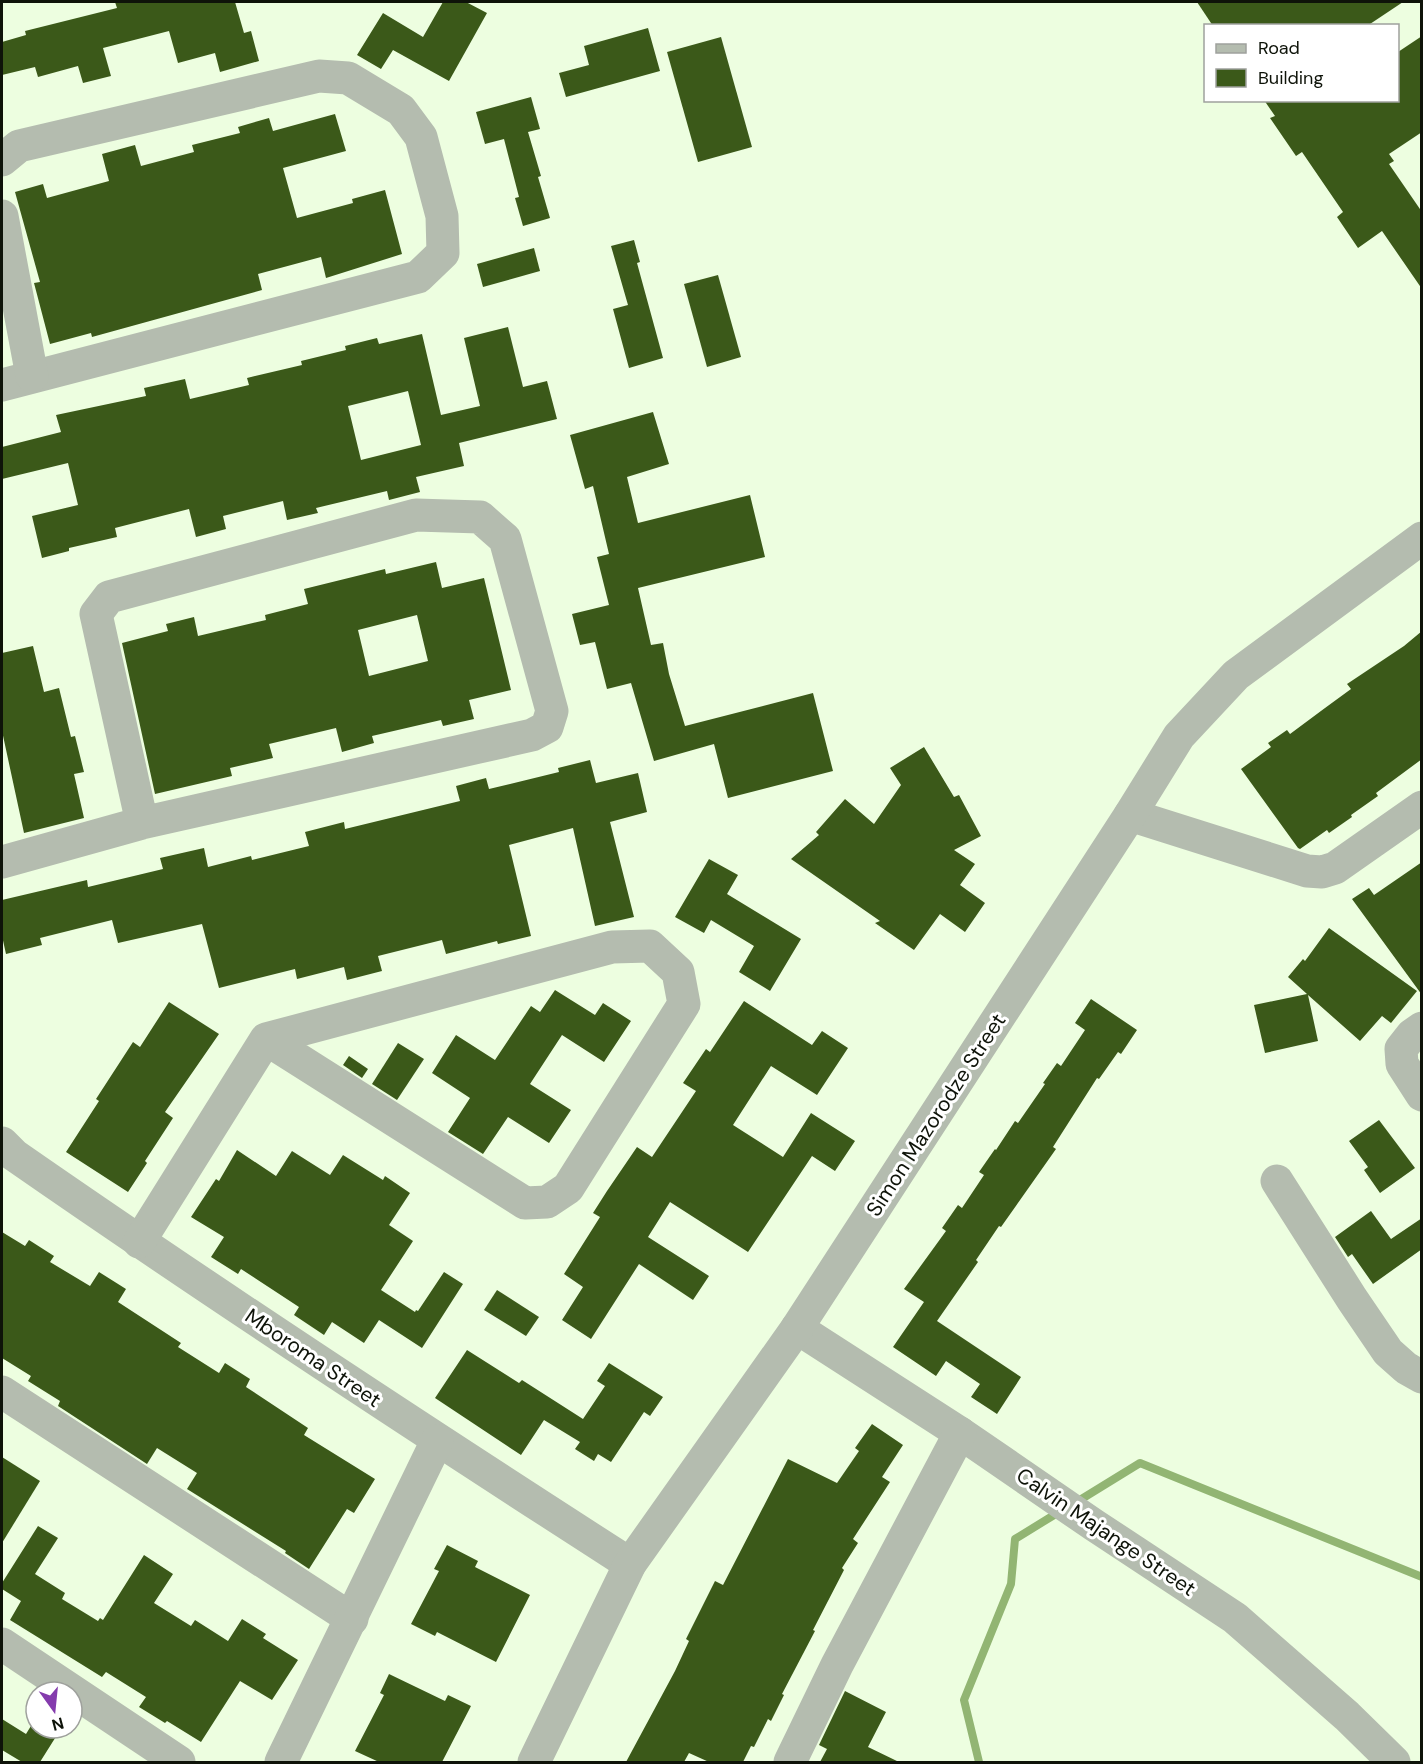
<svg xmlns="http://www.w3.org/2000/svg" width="1423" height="1764" font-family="'DM Sans',sans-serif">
<rect width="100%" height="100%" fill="#edfee0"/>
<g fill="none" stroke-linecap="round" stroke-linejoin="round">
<g stroke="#92b573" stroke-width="8">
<polyline points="1075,1503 1140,1463 1422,1577"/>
<polyline points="979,1762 964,1700 1011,1584 1015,1539 1059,1512"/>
</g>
</g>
<g fill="#3b5919" fill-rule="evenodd">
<polygon points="115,2 235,2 244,33 251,31 259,61 220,72 215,53 178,63 169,31 103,48 111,76 83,83 78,66 38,77 35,67 2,75 2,42 26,35 25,31 117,8"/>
<polygon points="443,2 466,2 487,13 449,81 393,50 381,69 357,55 383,13 423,37"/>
<polygon points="1197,2 1403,2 1367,26 1213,26"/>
<polygon points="648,28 660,71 566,97 559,73 589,65 584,46"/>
<polygon points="1422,36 1422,132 1389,154 1394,161 1389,164 1422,212 1422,289 1382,231 1358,248 1337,217 1343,212 1302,152 1296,156 1270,118 1275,116 1264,100 1398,100 1398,52"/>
<polygon points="721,37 752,147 698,162 667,52"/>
<polygon points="531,97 540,129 528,132 541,176 538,177 550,218 523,226 515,198 519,197 504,139 485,144 476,112"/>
<polygon points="335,114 346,151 283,168 297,218 353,203 352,199 385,190 402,254 326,278 321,257 258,274 262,290 92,337 91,333 50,344 34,283 40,282 15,192 43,184 47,198 109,181 102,154 135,145 141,166 194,152 192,145 240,133 238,127 269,118 273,131"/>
<polygon points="634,240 640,262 637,263 663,358 629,368 613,309 628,305 611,246"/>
<polygon points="534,248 540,271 483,287 477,264"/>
<polygon points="718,275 741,357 707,367 684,284"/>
<path d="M508,327L523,387L547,381L557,419L459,443L464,466L416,477L420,492L389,500L387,491L316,508L318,513L287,520L283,501L223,516L226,529L196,537L189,509L115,528L117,537L69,548V551L42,558L32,516L78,505L68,463L2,479V447L61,432L56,415L146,396L144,388L185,379L190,399L249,385L247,378L302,365L301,361L346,350L345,346L377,338L379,344L422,334L441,415L480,406L464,338ZM408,391L421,445L361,460L348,406Z"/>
<polygon points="653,412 669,464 627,477 638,523 750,495 765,557 638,588 651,645 663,643 669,674 685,726 813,693 833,771 728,798 714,744 654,761 631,683 607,689 595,642 580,645 572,614 609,605 597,557 609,554 593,486 585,489 570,435"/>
<path d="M436,562L442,588L484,578L511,690L469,700L474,719L443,726L441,720L372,736L374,743L342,752L336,728L269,744L273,758L230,768L232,776L155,794L122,643L168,631L166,624L194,617L198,636L266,620L265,615L308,604L304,589L385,569L386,574ZM417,615L428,661L369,676L358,630Z"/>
<polygon points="1422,631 1422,759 1376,793 1378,796 1351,815 1352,817 1329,833 1327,830 1300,849 1298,848 1241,769 1271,747 1268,743 1287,730 1290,734 1325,708 1351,689 1347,684 1404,646"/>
<polygon points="33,646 44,692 59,688 71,737 75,736 84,772 74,774 84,818 24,833 2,731 2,653"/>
<polygon points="924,747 954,797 959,795 981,836 954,850 975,864 960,885 985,903 965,932 940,914 914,950 875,923 880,921 791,859 819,835 816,832 845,799 874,824 901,785 890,768"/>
<polygon points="590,760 596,783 638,773 647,812 610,822 634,917 595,926 573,828 509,845 531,936 498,944 497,941 446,954 442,940 378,956 382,971 347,980 344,967 297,979 295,969 219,988 202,924 118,943 112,920 40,938 42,945 6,954 2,936 2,900 87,880 88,887 163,869 160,858 204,848 208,867 251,856 252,860 309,846 305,832 344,822 345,829 460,801 456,786 486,778 489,789 559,772 558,768"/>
<polygon points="709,859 738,875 727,894 801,939 770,991 739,972 754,946 711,920 704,933 675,917"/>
<polygon points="1422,862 1422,995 1352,899 1369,888 1374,895"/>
<polygon points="1329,928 1417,991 1391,1023 1382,1016 1360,1041 1308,995 1318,1041 1265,1053 1254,1005 1307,994 1288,977 1303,959 1305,961"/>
<polygon points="555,990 595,1015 603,1003 631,1021 604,1062 562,1035 530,1084 571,1110 549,1143 508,1117 483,1154 448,1132 470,1098 432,1073 456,1035 495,1060 531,1006 540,1012"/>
<polygon points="1091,999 1137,1030 1121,1054 1118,1052 1099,1079 1097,1078 1053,1147 1056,1149 1001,1227 999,1226 976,1260 978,1262 937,1321 1021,1377 997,1414 971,1397 980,1384 946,1361 936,1376 893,1347 924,1302 904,1289 946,1231 942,1228 958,1205 962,1208 984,1175 979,1172 995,1149 996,1150 1015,1121 1018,1123 1045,1084 1043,1083 1057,1063 1061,1066 1085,1030 1075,1023"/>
<polygon points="744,1001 812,1045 822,1031 848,1048 817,1095 771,1066 733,1125 783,1157 811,1113 855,1141 835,1171 812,1156 748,1252 670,1202 648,1237 709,1276 693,1300 639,1264 591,1339 562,1320 583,1287 564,1274 600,1217 593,1213 607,1191 637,1147 652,1157 696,1091 683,1083 706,1049 710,1052"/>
<polygon points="169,1002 219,1034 165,1112 173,1118 145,1161 147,1163 128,1192 66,1152 99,1101 96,1099 133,1042 140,1047"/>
<polygon points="398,1043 424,1059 397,1100 372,1084"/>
<polygon points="349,1056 368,1069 362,1078 343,1065"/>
<polygon points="1379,1120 1415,1168 1380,1193 1364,1170 1368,1167 1349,1141"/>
<polygon points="237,1150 276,1176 292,1151 330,1175 343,1155 383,1180 385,1176 410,1193 389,1225 413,1241 381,1290 415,1312 416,1310 418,1311 444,1272 463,1284 422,1348 379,1320 364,1343 332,1322 324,1335 294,1315 299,1307 241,1269 238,1274 211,1257 224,1237 191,1217 216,1179 219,1181"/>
<polygon points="1371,1211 1391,1239 1422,1218 1422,1249 1373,1284 1352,1254 1348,1257 1335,1237"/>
<polygon points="2,1232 25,1246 29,1240 54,1256 50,1262 90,1286 99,1272 126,1289 118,1302 181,1343 178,1347 219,1373 225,1363 250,1379 246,1387 308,1428 304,1435 375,1479 354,1513 347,1509 309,1569 285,1553 286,1551 187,1489 197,1473 157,1448 147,1464 58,1406 60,1401 28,1381 31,1376 2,1358"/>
<polygon points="497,1290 539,1317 526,1336 484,1310"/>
<polygon points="467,1350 519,1383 522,1380 583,1419 605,1386 597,1381 609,1363 663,1397 650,1416 644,1412 611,1462 598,1454 594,1461 575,1449 580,1442 544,1420 521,1455 435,1398"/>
<polygon points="872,1424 903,1445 882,1477 890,1482 853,1539 858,1543 842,1568 844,1570 813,1630 815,1631 782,1694 784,1695 771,1721 768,1719 754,1747 751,1746 743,1762 709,1762 689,1753 684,1762 626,1762 675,1671 689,1641 686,1639 715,1581 723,1585 788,1459 837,1483 859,1451 855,1448"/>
<polygon points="2,1457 40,1481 2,1543"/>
<polygon points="38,1526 58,1538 35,1574 65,1593 62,1599 98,1621 100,1618 103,1620 144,1555 173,1574 154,1603 191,1626 195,1620 228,1641 242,1619 266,1634 263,1638 298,1660 272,1700 240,1681 201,1742 167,1721 165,1723 139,1707 146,1697 106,1672 102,1677 10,1620 21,1601 2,1589 2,1583"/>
<polygon points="447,1545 478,1561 475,1567 530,1595 496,1662 437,1632 435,1636 411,1624 439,1571 434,1569"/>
<polygon points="389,1674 445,1701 448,1695 471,1706 442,1762 379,1762 355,1751 384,1695 380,1693"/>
<polygon points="845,1691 886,1712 868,1747 899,1762 820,1762 827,1749 819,1745"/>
<polygon points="2,1719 26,1734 34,1721 36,1722 36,1728 46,1728 57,1735 40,1762 22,1762 2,1750"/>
</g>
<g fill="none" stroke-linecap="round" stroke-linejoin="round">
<g stroke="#b4bcaf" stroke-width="33">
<polyline points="2,160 19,146 319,76 348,78 401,110 421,137 442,216 443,253 418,277 2,385"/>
<polyline points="2,216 32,376"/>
<polyline points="1130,815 1307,871 1322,872 1335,868 1422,807"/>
<polyline points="2,862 142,823 532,735 547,727 552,711 505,539 480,517 416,515 109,597 96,614 142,823"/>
<polyline points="1422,1028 1412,1035 1401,1049 1402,1064 1422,1095"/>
<path d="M2,1143L14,1155C217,1296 423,1431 630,1564"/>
<polyline points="1277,1181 1352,1299 1388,1352 1406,1368 1422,1377"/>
<polyline points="139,1242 266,1039 525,1203 547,1202 568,1188 684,1004 678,972 650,946 612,947 266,1039"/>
<polyline points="797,1328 960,1433 1094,1525 1235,1618 1347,1716 1394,1762"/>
<polyline points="2,1392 352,1619"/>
<polyline points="2,1644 179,1762"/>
<polyline points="281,1762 437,1441"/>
<polyline points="534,1762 630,1564 797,1328 1130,815 1179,736 1236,675 1422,538"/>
<polyline points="790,1762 837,1665 960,1433"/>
</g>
</g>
<g text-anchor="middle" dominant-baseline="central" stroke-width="6" stroke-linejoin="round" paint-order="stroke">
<g font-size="21" fill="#0e1309" stroke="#fff">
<text transform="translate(936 1115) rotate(-57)">Simon Mazorodze Street</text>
<text transform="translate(313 1358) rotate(34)">Mboroma Street</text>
<text transform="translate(1106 1532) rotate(34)">Calvin Majange Street</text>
</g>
</g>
<rect width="1423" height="1764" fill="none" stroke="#0e1309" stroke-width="6"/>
<rect x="1204" y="24" width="195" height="78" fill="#ffffff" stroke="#9fa19d" stroke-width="1.5"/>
<rect x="1216" y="44" width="30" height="9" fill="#b4bcaf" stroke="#9fa19d" stroke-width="1.5"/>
<text x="1258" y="54" font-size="18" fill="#0e1309">Road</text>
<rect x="1216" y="69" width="30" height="18" fill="#3b5919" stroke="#9fa19d" stroke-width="1.5"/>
<text x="1258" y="84" font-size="18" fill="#0e1309">Building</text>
<g transform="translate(54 1710) rotate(165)"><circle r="28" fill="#ffffff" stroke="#9fa19d" stroke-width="1.5"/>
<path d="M0-4.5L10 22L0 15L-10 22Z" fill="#843bad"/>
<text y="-9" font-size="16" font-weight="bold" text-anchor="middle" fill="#0e1309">N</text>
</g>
</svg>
